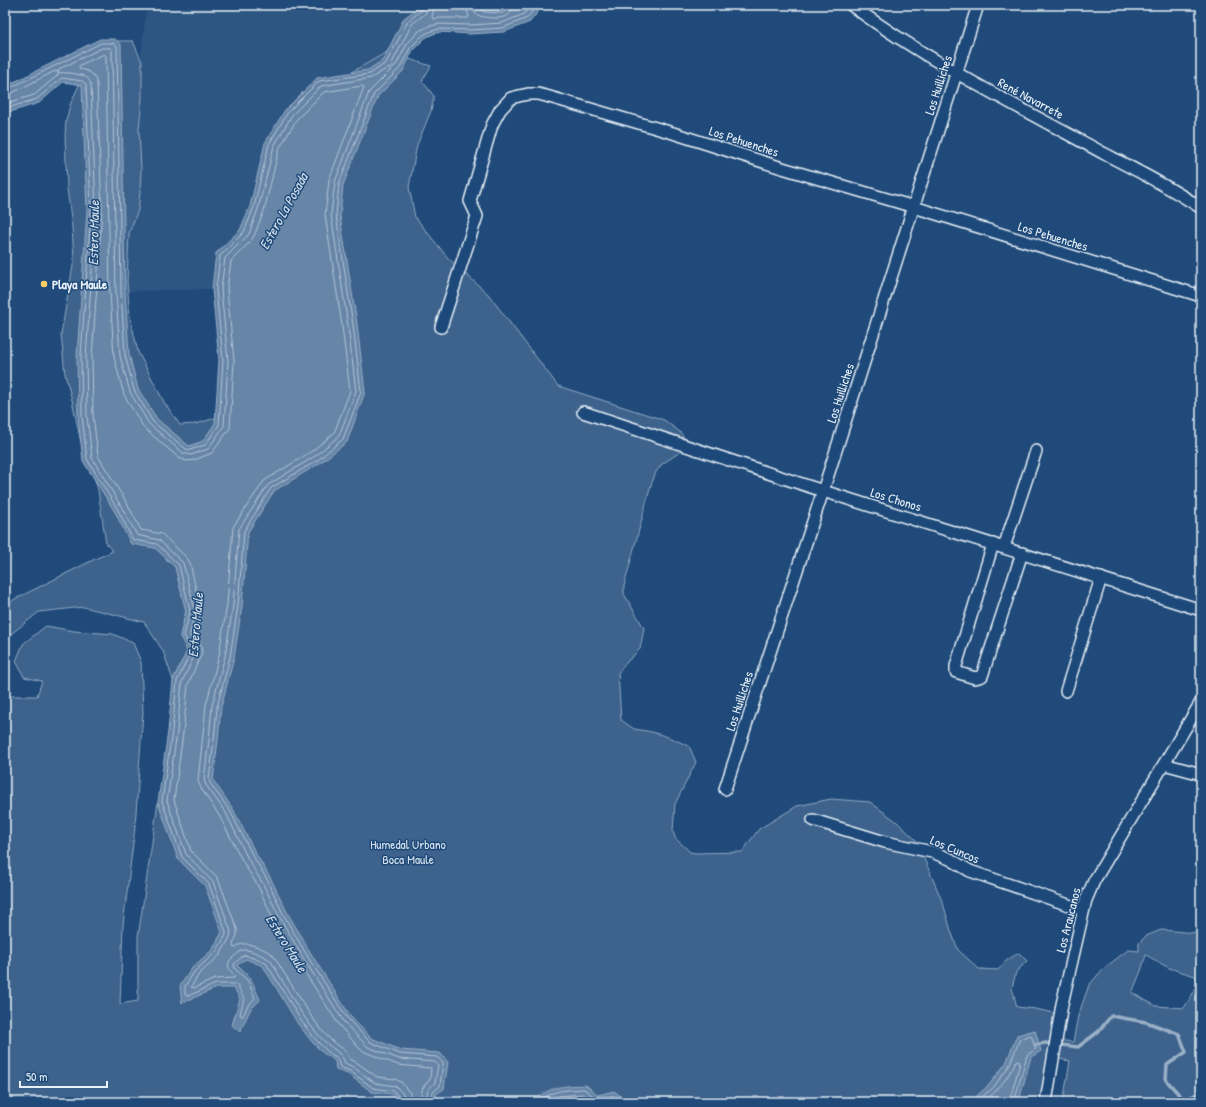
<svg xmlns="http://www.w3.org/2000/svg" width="1206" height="1107" font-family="'Patrick Hand',sans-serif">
<rect width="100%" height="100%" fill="#1f4a7a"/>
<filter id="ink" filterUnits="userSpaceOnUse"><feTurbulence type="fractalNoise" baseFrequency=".025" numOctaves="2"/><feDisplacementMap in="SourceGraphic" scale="8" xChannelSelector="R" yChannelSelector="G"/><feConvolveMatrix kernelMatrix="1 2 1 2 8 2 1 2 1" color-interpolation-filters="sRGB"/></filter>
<g filter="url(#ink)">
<polygon fill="#2e5683" points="149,5 422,5 404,18 383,60 250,206 240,230 216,254 212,289 125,291 138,87 146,10"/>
<path fill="#3c628c" stroke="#92aac2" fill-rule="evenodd" d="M117,41H133L142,62V98L139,129L141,170L140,193L138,210L129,233L127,282L130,317L138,352L164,402L180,425L196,424L215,418L224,401L338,80L387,52L431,66L422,81L434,96L431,111L417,145L409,187L415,217L448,258L488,294L558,386L664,420L680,432L685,439L682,451L662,464L656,472L651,485L624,586V594L644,628L640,649L626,663L618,673L621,720L634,729L652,732L668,737L689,746L696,762L675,804L673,831L675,838L690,852L695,853L742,852L759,829L797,806L831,799L870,802L896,821L916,840L943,903L951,931L958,950L979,969L998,970L1007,960L1019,953L1027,961L1016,972L1012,988L1017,1007L1036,1009L1067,1016L1059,1040L1073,1042L1078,1016L1089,985L1103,969L1128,950L1139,951V943L1146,936L1161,930L1195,933L1201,937V1102H1063L1070,1061L1052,1058L1043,1102H5V696H37L42,681L24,677L16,661L23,644L46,626L74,631L113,634L133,643L141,662L143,712L135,827L123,925L120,1004L138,1001V937L158,802L160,808L182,661L173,680L163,651L144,622L84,607L39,612L11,634L5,642V609L13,600L95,559L113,551L106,544L98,490L92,470L81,443L72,400L65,374L61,334L74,260L72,227L67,188L65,136L66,121L70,105L85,72ZM165,558L177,564L191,606L186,648L180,636L186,611L175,567ZM1146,955L1169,968L1195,976L1199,983L1184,1008L1156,1006L1132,993L1141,971Z"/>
<g fill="#6685a7" stroke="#9ab0c7">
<polygon points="422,5 476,5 485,8 501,9 506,5 540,5 540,9 530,22 504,32 470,34 440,32 433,34 425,38 413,50 403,71 378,96 343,185 340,216 357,324 365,392 347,442 320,463 274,491 248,532 242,606 234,658 221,707 218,740 213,780 233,809 256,854 271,879 287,912 313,957 351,1017 371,1038 401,1050 440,1053 448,1062 444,1089 436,1094 437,1102 398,1102 392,1094 372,1092 348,1074 336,1070 335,1061 323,1053 313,1043 298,1024 263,966 246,959 237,965 251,979 260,1000 250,1010 240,1032 232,1025 240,999 234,988 216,988 182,1003 180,986 192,968 213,949 222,932 205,886 178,859 158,802 168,731 173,680 187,651 180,636 186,611 175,567 155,548 131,544 115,512 83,461 78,416 77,356 87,211 82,85 63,82 39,103 10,112 5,109 5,75 8,85 100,39 115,39 121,44 125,291 129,354 138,389 157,419 189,446 203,441 215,423 219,360 212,289 216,253 240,230 250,206 265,143 285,110 317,78 368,70 383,60 404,18"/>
<polygon points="1035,1030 1041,1051 1031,1057 1020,1097 1015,1102 970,1102 989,1085 1006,1063 1017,1035"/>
<path d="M586,1085L598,1095L614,1091L628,1102H535C548,1085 566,1086 586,1085Z"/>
</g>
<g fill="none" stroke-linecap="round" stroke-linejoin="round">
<g stroke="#b4c6d8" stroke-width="1">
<polyline points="429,5 428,10 426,13 412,24 391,65 392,67 394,67 396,65 407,44 419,31 429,26 440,24 470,25 502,23 524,14 531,5"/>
<polyline points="435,5 434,10 432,16 433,19 440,18 468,18 469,16 467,11 466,5"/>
<path d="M472,5C472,9 473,11 476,14C480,17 486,17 491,18C502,18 512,18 513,5"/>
<path d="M477,5L478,8L484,12L501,13C505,13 508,9 508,5"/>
<polyline points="5,88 10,88 101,43 113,43 117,46 121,291 125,355 134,390 153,422 186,449 190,450 205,445 219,425 223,360 216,289 220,256 244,232 254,207 269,144 288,112 319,81 370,74 386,63 408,21 423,9 424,5"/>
<polyline points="5,93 12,93 55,71 58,72 58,75 34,95 11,102 5,101"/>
<polyline points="5,106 11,107 37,99 62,78 82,81 86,84 91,211 81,356 82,416 87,459 118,510 133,540 157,544 179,565 190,611 184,635 191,651 177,681 172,731 162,801 182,857 209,884 226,932 226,935 216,952 195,971 185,986 185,995 188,996 216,984 236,984 238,987 244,999 240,1014 241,1016 243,1016 247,1007 255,998 248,981 235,969 234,964 243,956 245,955 266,963 302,1022 316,1040 326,1050 337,1058 340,1067 350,1071 373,1088 394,1091 400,1099 401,1102"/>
<path d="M406,1102L405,1096L396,1086L375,1083L353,1067L345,1063C341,1051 333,1050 324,1041C302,1019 287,988 271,961C267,957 250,949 244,950C241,950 238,953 236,955C226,962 226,967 235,976L234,978L215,979L194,988L191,987L199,974L220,955L230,937L231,932L213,882L186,854L167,801L177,732L182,682L196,652L195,647L190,635L195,610L183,563L159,540L137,535L122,508L92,458L87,416L86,357L96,211L91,85C90,81 89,79 86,77C81,74 66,72 60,73L58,71L59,69L102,48H111L112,50L116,292L120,356L130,392L149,424L183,453L191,455L208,449L224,426L228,361L221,289L225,258L249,234L258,209L274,146L292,115L321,86L371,78L388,68L391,69L390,71L369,92L335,182L331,214L348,326L356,391L339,436L315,456L268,485L239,529L233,605L225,656L212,706L209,739L204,780L206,785L226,813L248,859L263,884L279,916L305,961L344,1022L368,1047L399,1059L435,1062L438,1065L435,1083C427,1090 426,1091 428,1102"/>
<path d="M412,1102L410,1093L401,1082L395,1079L377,1077L356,1062L350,1059L345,1050L333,1042L324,1033L311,1016L273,955C267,950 251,943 243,944C240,944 237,946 235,948L233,947C233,941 238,937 237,929L219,881L216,876L191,851L174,800L183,733L188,684L202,653L201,646L196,634L200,614V608L190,563L187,558L162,534L141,530L128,505L98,456L93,415L92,357L102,211L97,85C96,75 90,71 80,69L79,67L80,65L104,54L106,56L110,292L114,357L124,395L144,428L179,458L187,461L194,460L212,453L230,428L234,361L227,289L231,261L251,241L254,236L264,211L279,149L297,119L324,92L362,86L364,87L329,180L325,215L342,326L350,391L334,433L312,451L264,481L233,527L227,604L219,655L206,705L198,781L201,788L220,817L243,862L258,886L273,919L300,965L339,1025L360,1049L365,1052L398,1065L431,1068L430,1080C422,1086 420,1092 422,1102"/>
<polyline points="433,1102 432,1093 440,1086 443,1063 437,1057 400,1054 370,1042 348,1019 309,959 283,914 268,881 253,856 230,811 210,783 209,779 214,740 217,707 230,657 238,605 244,531 271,488 318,460 343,439 361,392 353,325 336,215 339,184 374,94 400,68 410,48 423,35 431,31 440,29 470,30 503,28 527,18 535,8 536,5"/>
<path d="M540,1102C550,1089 569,1090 584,1089L596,1098L613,1096L622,1102"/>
<polyline points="547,1102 559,1096 582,1094 593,1102"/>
<polyline points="976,1102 993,1088 1009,1066 1020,1039 1031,1035 1036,1049 1027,1055 1016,1095 1013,1099 1013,1102"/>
<path d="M984,1102C997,1091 1009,1077 1016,1061L1018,1060L1020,1063L1012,1092L1009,1097L1008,1102"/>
</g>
<polyline stroke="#9ab0c7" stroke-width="3.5" points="1035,1045 1045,1043 1078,1047 1098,1032 1111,1016 1146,1022 1179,1034 1186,1052 1167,1065 1166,1080 1184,1100 1201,1092"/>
<defs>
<g id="street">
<path d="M851,5C930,63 1017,106 1103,153C1136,170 1170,187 1201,208"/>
<polyline points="441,327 477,216 470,201 492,125 500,110 511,98 519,96 528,94 538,94 546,96 673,133 779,167 914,207 1201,296"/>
<polyline points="583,412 823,491 1201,610"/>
<polyline points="993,544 956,666 956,672 975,678 982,676 1022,553"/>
<polyline points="1004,547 1036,451"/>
<polyline points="1066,691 1101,578"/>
<polyline points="1164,764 1201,774"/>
<polyline points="725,789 823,491 978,5"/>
<polyline points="813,820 885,842 932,852 950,859 970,871 1083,910"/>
<polyline points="1046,1102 1062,1004 1086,900 1094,881 1201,702"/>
</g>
</defs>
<use href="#street" stroke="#e8f1f8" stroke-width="14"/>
<use href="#street" stroke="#1f4a7a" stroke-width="11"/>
</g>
</g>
<circle fill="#ffd166" stroke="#1f4a7a" stroke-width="1.5" cx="44" cy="284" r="4"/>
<g text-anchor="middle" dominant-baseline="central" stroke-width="3" stroke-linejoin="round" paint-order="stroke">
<g font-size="13" fill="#e8f1f8" stroke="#1f4a7a">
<text transform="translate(938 85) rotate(-72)">Los Huilliches</text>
<text transform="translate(1031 98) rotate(28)">René Navarrete</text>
<text transform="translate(744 141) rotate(18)">Los Pehuenches</text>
<text transform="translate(1053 236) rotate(17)">Los Pehuenches</text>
<text transform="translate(840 393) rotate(-72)">Los Huilliches</text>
<text transform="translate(896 499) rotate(17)">Los Chonos</text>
<text transform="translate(739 701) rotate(-72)">Los Huilliches</text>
<text transform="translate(955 849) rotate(23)">Los Cuncos</text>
<text transform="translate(1068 920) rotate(-76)">Los Araucanos</text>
</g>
<g font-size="13" font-weight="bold" fill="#e8f1f8" stroke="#1f4a7a" text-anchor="start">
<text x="52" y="284">Playa Maule</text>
</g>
<g font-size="13" fill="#d7e3ed" stroke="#1f4a7a">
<text x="408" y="844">Humedal Urbano<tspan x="408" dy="15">Boca Maule</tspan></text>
</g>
<g font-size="14" font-style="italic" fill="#d4e1ec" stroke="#1f4a7a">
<text transform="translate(283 211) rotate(-61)">Estero La Posada</text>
<text transform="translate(93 233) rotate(-89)">Estero Maule</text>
<text transform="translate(195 625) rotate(-85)">Estero Maule</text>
<text transform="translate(287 943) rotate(58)">Estero Maule</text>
</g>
</g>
<rect width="1206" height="1107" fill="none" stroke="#1f4a7a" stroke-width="20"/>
<rect x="10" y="10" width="1186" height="1087" fill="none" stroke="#e8f1f8" stroke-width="1.5" filter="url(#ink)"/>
<path d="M20 1081v6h87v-6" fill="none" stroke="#e8f1f8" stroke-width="2"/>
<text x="26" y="1081" font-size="12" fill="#e8f1f8" stroke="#1f4a7a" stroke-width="3" paint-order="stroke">50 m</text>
</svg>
